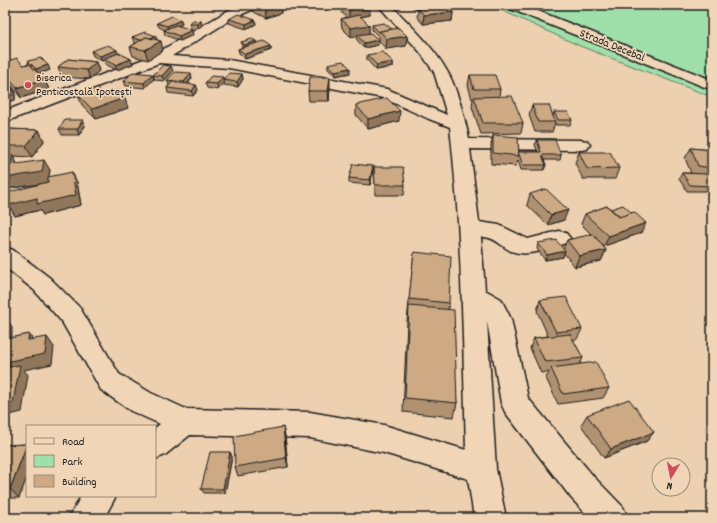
<svg xmlns="http://www.w3.org/2000/svg" width="717" height="523" font-family="Dekko,sans-serif">
<rect width="100%" height="100%" fill="#ecd0af"/>
<filter id="ink" filterUnits="userSpaceOnUse"><feTurbulence type="fractalNoise" baseFrequency=".025" numOctaves="2"/><feDisplacementMap in="SourceGraphic" scale="8" xChannelSelector="R" yChannelSelector="G"/><feConvolveMatrix kernelMatrix="1 2 1 2 8 2 1 2 1" color-interpolation-filters="sRGB"/></filter>
<g filter="url(#ink)">
<polygon fill="#9fdfa9" stroke="#5e7e62" points="490,5 712,5 712,97 580,46"/>
<g fill="none" stroke-linecap="round" stroke-linejoin="round">
<defs>
<g id="minor">
<path d="M242,5H259L257,8L237,16L172,56L229,60L387,89L447,115L434,72L420,52L378,5H391C411,26 433,46 447,71C456,85 466,122 469,139L581,140L587,141L590,145L587,149L581,150L470,149L479,222L499,225L528,239L559,231L566,233L570,238L566,243C549,248 529,258 511,251C499,245 496,237 481,237L485,290L501,299L511,319L528,398L594,477L623,507L628,518H590L572,499L505,412L501,403L487,321L496,469L506,518H474L468,479L384,453L310,438L190,435L165,455L155,459V428L160,424L131,411L101,390L62,322L34,290L5,267V247L13,250L50,278L80,308L119,374L151,393L186,409L310,412L384,425L466,450C463,342 462,234 450,127L429,119L383,98L229,68L159,63L5,122V111L152,56L229,10Z"/>
<polygon points="506,5 523,5 712,80 712,90 508,8"/>
<polygon points="81,496 116,496 104,518 69,518"/>
</g>
</defs>
<use href="#minor" stroke="#1c1c1c" stroke-width="3"/>
<use href="#minor" fill="#f0d6b7" fill-rule="evenodd"/>
</g>
<g fill="#b09272" stroke="#1c1c1c">
<polygon points="253,5 280,5 281,13 266,18 254,12"/>
<polygon points="283,5 299,5 299,7 291,10"/>
<polygon points="318,5 337,5 337,7 325,10"/>
<polygon points="342,5 368,5 370,15 361,17 369,25 369,33 378,45 364,48 357,40 357,36 351,37 342,28 341,19 347,17 342,13"/>
<polygon points="409,5 440,5 440,6 453,12 452,21 423,24 417,17 418,10 409,6"/>
<polygon points="229,19 255,20 256,24 246,29 229,23"/>
<polygon points="181,20 182,24 179,26 193,35 180,41 165,35 164,30 165,30 159,27 157,23"/>
<polygon points="201,21 202,25 198,29 190,28 189,24"/>
<polygon points="372,25 392,29 407,36 406,46 386,49 379,41 379,37 372,30"/>
<polygon points="156,36 157,40 163,50 148,60 133,56 130,47 136,43 134,42 132,37"/>
<polygon points="241,42 257,43 271,46 271,50 245,59 239,53 238,49 243,47 242,47"/>
<polygon points="91,51 118,53 131,59 133,64 117,70 105,64 104,60 102,61 93,56"/>
<polygon points="367,55 393,62 393,67 376,70 367,60"/>
<polygon points="68,59 96,62 99,71 90,79 62,77 58,67"/>
<polygon points="28,61 50,70 39,74 44,79 49,89 21,98 13,88 15,91 15,100 5,102 5,88 12,86 7,81 5,77 5,71 8,70 5,63 23,65 29,64"/>
<polygon points="328,64 350,73 335,76 328,69"/>
<polygon points="173,71 164,81 155,80 153,75"/>
<polygon points="242,74 243,79 238,87 224,85 224,82 218,90 207,88 205,83 223,80"/>
<polygon points="470,75 500,89 499,97 523,123 521,133 481,134 472,107 473,99 472,99 468,85"/>
<polygon points="192,78 188,84 196,85 198,90 193,96 168,93 167,88 169,85 167,80"/>
<polygon points="154,79 145,88 126,86 124,81"/>
<polygon points="330,87 329,101 309,101 308,91"/>
<polygon points="78,95 103,95 128,108 96,119 82,105"/>
<polygon points="356,105 399,121 368,129 356,115"/>
<polygon points="532,105 553,116 554,112 572,120 570,125 556,125 555,123 552,132 535,132 529,115"/>
<polygon points="83,120 85,126 79,135 62,135 59,129"/>
<polygon points="5,129 39,130 44,141 32,157 13,156 17,164 50,170 48,177 77,182 81,205 43,215 40,210 15,216 9,205 47,183 5,189 5,156 7,156 5,156"/>
<polygon points="493,135 519,152 538,152 535,145 537,140 561,155 560,160 544,160 546,165 544,170 521,170 518,160 516,166 491,164 491,145"/>
<polygon points="691,148 712,150 712,179 711,179 712,180 712,191 687,191 679,179 682,173 691,173 685,158"/>
<polygon points="579,152 619,168 615,179 583,179 575,163"/>
<polygon points="374,167 405,185 404,195 375,195"/>
<polygon points="373,171 370,185 349,183 349,178"/>
<polygon points="530,194 564,220 548,225 527,205"/>
<polygon points="607,206 641,233 604,246 598,240 606,250 601,261 575,267 564,253 563,257 545,260 537,249 538,243 563,249 567,240 592,235 581,224 585,214"/>
<polygon points="414,252 449,303 448,309 457,403 454,417 403,412 407,321"/>
<polygon points="540,300 582,329 577,339 573,340 583,358 580,364 609,388 603,398 558,404 546,378 549,372 541,373 530,348 534,338 548,336 537,311"/>
<polygon points="587,415 647,441 604,458 581,425"/>
<polygon points="283,427 285,436 288,467 238,476 235,467"/>
<polygon points="27,444 27,477 19,498 5,498 5,445"/>
<polygon points="230,452 232,457 225,493 204,493 201,489"/>
</g>
<g fill="#90775c" stroke="#1c1c1c">
<polygon points="278,5 280,5 281,13 266,18 265,9"/>
<polygon points="291,5 299,5 299,7 291,10"/>
<polygon points="325,5 337,5 337,7 325,10"/>
<polygon points="420,5 440,5 439,7 429,8 419,11"/>
<polygon points="370,7 370,15 349,19 349,10"/>
<polygon points="453,12 452,21 423,24 424,15"/>
<polygon points="181,20 182,24 168,31 167,26"/>
<polygon points="255,20 256,24 246,29 246,24"/>
<polygon points="201,21 202,25 198,29 198,24"/>
<polygon points="369,25 369,34 351,37 351,28"/>
<polygon points="192,30 193,35 180,41 179,36"/>
<polygon points="156,36 157,40 144,42"/>
<polygon points="407,36 406,46 386,49 387,39"/>
<polygon points="378,40 378,45 364,48 364,43"/>
<polygon points="161,41 163,50 148,60 145,50"/>
<polygon points="256,41 257,46 246,50 245,45"/>
<polygon points="271,46 271,50 245,59 245,54"/>
<polygon points="117,50 118,54 103,59 104,60 102,61 100,56"/>
<polygon points="131,59 133,64 117,70 115,65"/>
<polygon points="96,62 99,71 90,79 87,70"/>
<polygon points="393,62 393,67 376,70 377,65"/>
<polygon points="48,65 50,70 38,74 36,69"/>
<polygon points="171,66 173,71 164,81 162,76"/>
<polygon points="350,68 350,73 335,76 335,71"/>
<polygon points="191,73 192,78 185,87 184,82"/>
<polygon points="152,74 154,79 145,88 144,83"/>
<polygon points="242,74 243,79 238,87 237,82"/>
<polygon points="223,77 224,82 218,90 217,84"/>
<polygon points="330,77 330,87 329,101 328,91"/>
<polygon points="44,79 49,89 21,98 17,88"/>
<polygon points="196,85 198,90 193,96 192,91"/>
<polygon points="12,86 15,91 15,100 5,102 5,97"/>
<polygon points="125,98 128,108 96,119 92,109"/>
<polygon points="400,111 399,121 368,129 368,119"/>
<polygon points="83,120 85,126 79,135 77,129"/>
<polygon points="39,130 44,141 32,157 26,146"/>
<polygon points="13,155 18,166 10,165"/>
<polygon points="44,160 50,170 48,183 5,189 5,178"/>
<polygon points="373,166 373,171 370,185 370,180"/>
<polygon points="72,172 77,182 81,205 43,215 40,210 15,216 9,205"/>
<polygon points="568,210 564,220 548,225 551,215"/>
<polygon points="646,223 641,233 604,246 609,236"/>
<polygon points="606,250 601,261 575,267 579,256"/>
<polygon points="565,251 563,257 545,260 547,255"/>
<polygon points="8,321 12,327 12,337 5,339 5,332"/>
<polygon points="29,334 36,344 28,340"/>
<polygon points="47,337 54,347 52,364 24,370 28,375 22,412 5,416 5,362"/>
<polygon points="283,427 285,436 288,467 286,458"/>
<polygon points="654,432 647,441 604,458 611,449"/>
<polygon points="27,445 27,477 19,498 10,489"/>
<polygon points="230,452 232,457 225,493 223,489"/>
</g>
<g fill="#cdaa84" stroke="#1c1c1c">
<polygon points="255,5 278,5 265,9"/>
<polygon points="343,5 368,5 370,7 349,10"/>
<polygon points="447,5 453,12 424,15 418,9"/>
<polygon points="238,14 255,20 246,24 229,19"/>
<polygon points="359,15 369,25 351,28 341,19"/>
<polygon points="172,16 181,20 167,26 157,23"/>
<polygon points="193,20 201,21 198,24 189,24"/>
<polygon points="384,23 392,29 380,31 380,32 379,32 372,25"/>
<polygon points="176,25 192,30 179,36 164,30"/>
<polygon points="399,28 407,36 387,39 380,31"/>
<polygon points="145,32 156,36 150,38 146,37 140,40 132,37"/>
<polygon points="371,33 378,40 364,43 357,35"/>
<polygon points="146,37 161,41 145,50 130,47"/>
<polygon points="252,39 256,41 245,45 241,42"/>
<polygon points="264,41 271,46 245,54 238,49"/>
<polygon points="108,45 117,50 100,56 91,51"/>
<polygon points="383,52 393,62 377,65 367,55"/>
<polygon points="119,53 131,59 115,65 103,59"/>
<polygon points="17,58 23,65 29,64 44,79 17,88 5,74 5,71 11,69 5,62"/>
<polygon points="41,58 48,65 36,69 28,61"/>
<polygon points="68,59 96,62 87,70 58,67"/>
<polygon points="343,61 350,68 335,71 328,64"/>
<polygon points="163,65 171,66 162,76 153,75"/>
<polygon points="133,72 152,74 144,83 124,81"/>
<polygon points="175,72 191,73 184,82 167,80"/>
<polygon points="229,73 242,74 237,82 223,80"/>
<polygon points="470,75 495,75 500,89 474,89"/>
<polygon points="211,76 223,77 217,84 205,83"/>
<polygon points="310,77 330,77 328,91 308,91"/>
<polygon points="172,82 196,85 192,91 167,88"/>
<polygon points="12,86 13,95 5,97 5,88"/>
<polygon points="97,88 103,95 117,90 125,98 92,109 78,95"/>
<polygon points="512,96 523,123 483,123 474,97"/>
<polygon points="387,98 400,111 368,119 356,105"/>
<polygon points="532,105 549,105 555,122 538,122"/>
<polygon points="554,112 568,112 572,120 558,120"/>
<polygon points="65,120 83,120 77,129 59,129"/>
<polygon points="5,129 39,130 26,146 5,146"/>
<polygon points="493,135 518,137 519,156 493,153"/>
<polygon points="537,140 555,140 561,155 542,155 546,165 523,165 518,152 541,152"/>
<polygon points="691,148 712,150 712,168 698,166"/>
<polygon points="579,152 610,152 619,168 587,169"/>
<polygon points="13,155 10,165 44,160 42,172 5,178 5,156"/>
<polygon points="353,164 373,166 370,180 349,178"/>
<polygon points="374,167 403,167 405,185 375,185"/>
<polygon points="72,172 76,195 37,204 37,198 9,205 9,192 48,182 48,177"/>
<polygon points="682,173 707,174 712,180 712,186 690,185"/>
<polygon points="546,189 568,210 551,215 530,194"/>
<polygon points="623,205 632,213 620,217 611,209"/>
<polygon points="607,206 619,217 634,212 646,223 609,236 585,214"/>
<polygon points="593,234 606,250 579,256 567,240"/>
<polygon points="556,240 565,251 547,255 538,243"/>
<polygon points="414,252 451,256 449,303 409,299"/>
<polygon points="566,297 582,329 556,332 540,300"/>
<polygon points="409,306 454,310 457,403 405,398"/>
<polygon points="8,321 8,331 5,332 5,322"/>
<polygon points="29,334 28,340 47,337 45,354 5,362 5,339"/>
<polygon points="570,334 583,358 545,362 534,338"/>
<polygon points="596,362 609,388 563,394 551,368"/>
<polygon points="20,365 13,403 5,404 5,368"/>
<polygon points="629,399 654,432 611,449 587,415"/>
<polygon points="283,427 286,458 235,467 234,436"/>
<polygon points="27,444 10,489 5,489 5,445"/>
<polygon points="210,452 230,452 223,489 201,489"/>
</g>
</g>
<circle fill="#d1495b" stroke="#f0d6b7" stroke-width="1.5" cx="28" cy="85" r="4"/>
<g text-anchor="middle" dominant-baseline="central" stroke-width="3.5" stroke-linejoin="round" paint-order="stroke">
<g font-size="12" fill="#1c1c1c" stroke="#f0d6b7">
<text transform="translate(612 46) rotate(22)">Strada Decebal</text>
</g>
<g font-size="12" fill="#1c1c1c" stroke="#f0d6b7" text-anchor="start">
<text x="36" y="78">Biserica<tspan x="36" dy="14">Penticostală Ipotești</tspan></text>
</g>
</g>
<rect width="717" height="523" fill="none" stroke="#f0d6b7" stroke-width="20"/>
<rect x="10" y="10" width="697" height="503" fill="none" stroke="#1c1c1c" stroke-width="1.5" filter="url(#ink)"/>
<rect x="26" y="425" width="130" height="72" fill="#f0d6b7" stroke="#9b8c79"/>
<rect x="34" y="438" width="20" height="6" fill="#f0d6b7" stroke="#9b8c79"/>
<text x="62" y="445" font-size="12" fill="#1c1c1c">Road</text>
<rect x="34" y="455" width="20" height="12" fill="#9fdfa9" stroke="#9b8c79"/>
<text x="62" y="465" font-size="12" fill="#1c1c1c">Park</text>
<rect x="34" y="475" width="20" height="12" fill="#cdaa84" stroke="#9b8c79"/>
<text x="62" y="485" font-size="12" fill="#1c1c1c">Building</text>
<g transform="translate(671 477) rotate(190)"><circle r="19" fill="#f0d6b7" stroke="#9b8c79"/>
<path d="M0-3L7 15L0 10L-7 15Z" fill="#d1495b"/>
<text y="-6" font-size="11" font-weight="bold" text-anchor="middle" fill="#1c1c1c">N</text>
</g>
</svg>
